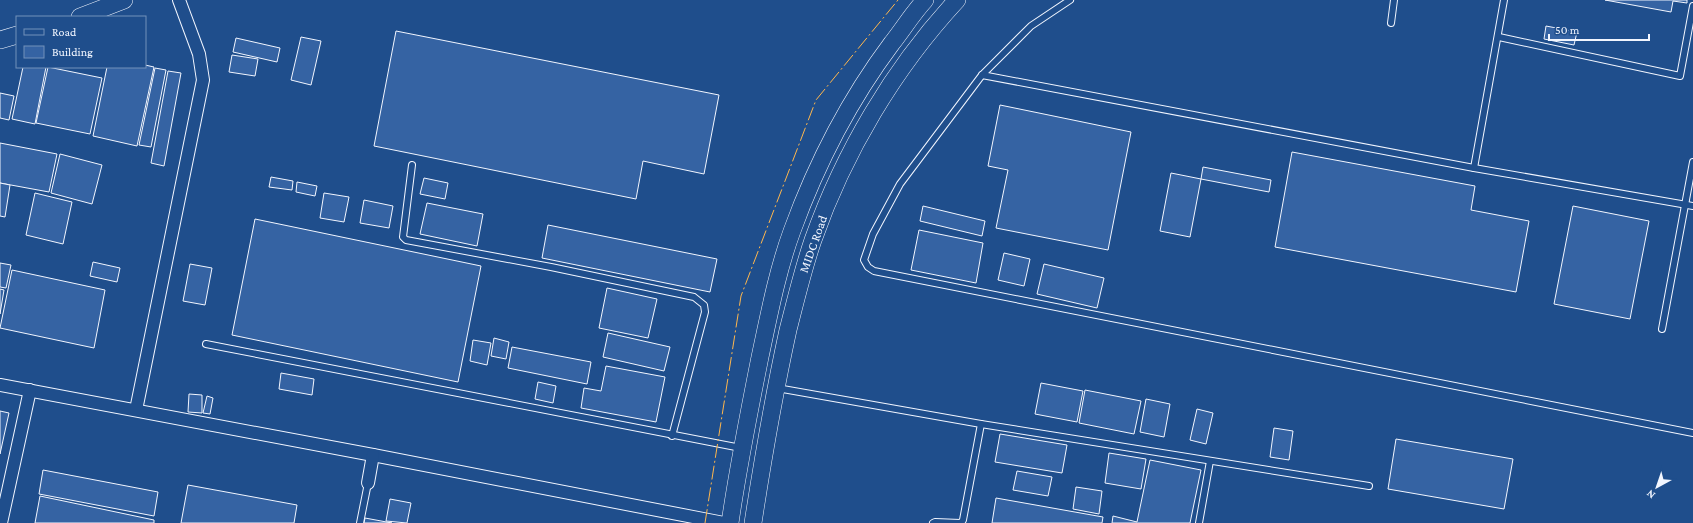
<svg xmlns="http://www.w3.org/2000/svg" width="1693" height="523" font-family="'Crimson Pro',serif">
<rect width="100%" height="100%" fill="#1f4e8c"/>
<g fill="#3563a3" stroke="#f2f6ff">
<polygon points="1605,0 1687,0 1687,3 1673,1 1671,12"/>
<polygon points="1546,26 1577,32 1574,45 1544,39"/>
<polygon points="396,31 719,95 704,174 643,161 636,199 374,146"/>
<polygon points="301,37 321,41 311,85 291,80"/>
<polygon points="236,38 280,48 277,62 233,52"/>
<polygon points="232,55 258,59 255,76 229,72"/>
<polygon points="145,65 154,67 137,146 93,136 107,67 145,67"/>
<polygon points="23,67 46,67 35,124 12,119"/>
<polygon points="48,67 102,78 90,134 36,123"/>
<polygon points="155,68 166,70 151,147 139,145"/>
<polygon points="168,71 181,73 164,166 151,163"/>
<polygon points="0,93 14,96 9,120 0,118"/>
<polygon points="1000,105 1131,132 1108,250 996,228 1008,170 988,166"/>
<polygon points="0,143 57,154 49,192 0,183"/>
<polygon points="1292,152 1475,186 1471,210 1529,221 1516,292 1275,247"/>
<polygon points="60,154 102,165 92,204 51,193"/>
<polygon points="1203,167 1271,180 1269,192 1201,179"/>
<polygon points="1171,173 1201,179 1190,237 1160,231"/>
<polygon points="271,177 293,181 292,190 269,187"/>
<polygon points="424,178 448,183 445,199 420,194"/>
<polygon points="297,182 317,186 315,196 296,192"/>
<polygon points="0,183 10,185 5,217 0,216"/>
<polygon points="35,193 72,202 63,244 26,235"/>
<polygon points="324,193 349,197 344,222 320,218"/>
<polygon points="364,200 393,206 389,228 360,223"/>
<polygon points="427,203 483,214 477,246 420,234"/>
<polygon points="923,206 985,221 982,236 920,221"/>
<polygon points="1573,206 1649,221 1630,319 1554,304"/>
<polygon points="255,219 481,266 458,382 232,335"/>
<polygon points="548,225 717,259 710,292 542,258"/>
<polygon points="919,230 983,243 976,283 911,270"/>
<polygon points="1004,253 1030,259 1024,286 998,280"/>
<polygon points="93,262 120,268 117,282 90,276"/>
<polygon points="0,263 11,265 6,288 0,287"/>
<polygon points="190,264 212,268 205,305 183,301"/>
<polygon points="1044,264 1104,278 1097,308 1037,294"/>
<polygon points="12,270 105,290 94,348 0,328"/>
<polygon points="607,288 657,299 648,338 599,328"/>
<polygon points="0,289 4,290 0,314"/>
<polygon points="608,333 670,347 664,371 603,357"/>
<polygon points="494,338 509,342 506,359 491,356"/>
<polygon points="473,340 491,343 487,365 470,361"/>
<polygon points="512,347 591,362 587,384 508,368"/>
<polygon points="606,366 665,377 656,422 581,408 584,388 601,391"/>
<polygon points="281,373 314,379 312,395 279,389"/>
<polygon points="538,382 556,386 553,403 535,399"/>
<polygon points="1041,383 1083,391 1077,422 1035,414"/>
<polygon points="1085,390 1141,401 1134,434 1079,423"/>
<polygon points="189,394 202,395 202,413 188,412"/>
<polygon points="207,396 213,398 210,414 203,413"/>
<polygon points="1146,399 1170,404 1164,437 1140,432"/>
<polygon points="1197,409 1213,413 1206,444 1190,440"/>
<polygon points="0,411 9,413 0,454"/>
<polygon points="1274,428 1293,431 1289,460 1270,457"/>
<polygon points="1000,434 1067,445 1062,473 995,462"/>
<polygon points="1396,439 1513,459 1504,509 1388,489"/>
<polygon points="1109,453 1146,459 1141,489 1105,483"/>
<polygon points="1150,460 1201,470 1190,523 1112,523 1113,516 1137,522"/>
<polygon points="43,470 158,492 154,516 39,494"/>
<polygon points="1017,471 1052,477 1048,496 1013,490"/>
<polygon points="188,485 297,505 294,523 181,523"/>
<polygon points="1076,487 1102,491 1099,514 1073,509"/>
<polygon points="40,496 154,520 154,523 35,523"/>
<polygon points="996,498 1103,517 1102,523 992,523"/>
<polygon points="390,499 411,503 407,523 386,521"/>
<polygon points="365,518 392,523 364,523"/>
</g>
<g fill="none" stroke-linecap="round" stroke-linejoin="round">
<defs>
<g id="lane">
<polyline points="1070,0 1031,26 982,75 900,184 873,234 864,260 868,267 874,271 1693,433"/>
<polyline points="1391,23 1394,0"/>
<polyline points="1499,37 1680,76 1693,6"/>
<polyline points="982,75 1474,168 1693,206"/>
<polyline points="412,165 403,237 406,240 551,267 694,297 704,305 705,312 672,436"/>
<polyline points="1474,168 1504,0"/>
<polyline points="1662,329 1693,162"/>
<polyline points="206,344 741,448"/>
<polyline points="777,388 981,424 1369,486"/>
<polyline points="360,523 368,483"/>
<polyline points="933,523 935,522 960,523"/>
<polyline points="961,523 963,520 981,424"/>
<polyline points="1199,523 1210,461"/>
</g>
<g id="street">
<polyline points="0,385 373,455 724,523"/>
<polyline points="136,410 203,80 199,54 179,0"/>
<polyline points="368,483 373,455"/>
<polyline points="1,523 30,390"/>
</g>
<g id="secondary">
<polyline points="80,17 124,0"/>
<polyline points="0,40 17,35"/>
<path d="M730,523C738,467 749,412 760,357C769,315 777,272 792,231C816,165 850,99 892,43C903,29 913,13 925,0"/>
<path d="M753,523C763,458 774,394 788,330C796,299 803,269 813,240C844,152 894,68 957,0"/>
</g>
</defs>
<use href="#lane" stroke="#f2f6ff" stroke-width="8"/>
<use href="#street" stroke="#f2f6ff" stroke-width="14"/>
<use href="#secondary" stroke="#f2f6ff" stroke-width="18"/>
<use href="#lane" stroke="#1f4e8c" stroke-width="6"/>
<use href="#street" stroke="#1f4e8c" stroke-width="12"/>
<use href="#secondary" stroke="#1f4e8c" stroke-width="17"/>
<polyline stroke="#ffb74d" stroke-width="1" stroke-dasharray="14 3 2 3" stroke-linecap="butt" points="705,523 741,296 816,100 898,0"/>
</g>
<g text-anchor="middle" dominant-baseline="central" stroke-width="3" stroke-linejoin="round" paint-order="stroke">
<g font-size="13" fill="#f2f6ff" stroke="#1f4e8c">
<text transform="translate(813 244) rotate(-70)">MIDC Road</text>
</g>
</g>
<rect x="16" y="16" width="130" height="52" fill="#1f4e8c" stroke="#7391ba"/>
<rect x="24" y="29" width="20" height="6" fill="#1f4e8c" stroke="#7391ba"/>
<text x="52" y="36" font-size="12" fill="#f2f6ff">Road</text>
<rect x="24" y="46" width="20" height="12" fill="#3563a3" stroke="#7391ba"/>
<text x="52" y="56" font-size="12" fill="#f2f6ff">Building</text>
<g transform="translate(1657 487) rotate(220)" stroke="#1f4e8c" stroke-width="3" paint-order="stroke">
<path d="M0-3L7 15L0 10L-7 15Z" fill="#f2f6ff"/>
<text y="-6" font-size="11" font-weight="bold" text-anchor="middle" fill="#f2f6ff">N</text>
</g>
<path d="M1549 34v6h100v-6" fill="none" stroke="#f2f6ff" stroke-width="2"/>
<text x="1555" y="34" font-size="12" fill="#f2f6ff" stroke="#1f4e8c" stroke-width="3" paint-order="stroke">50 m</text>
</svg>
